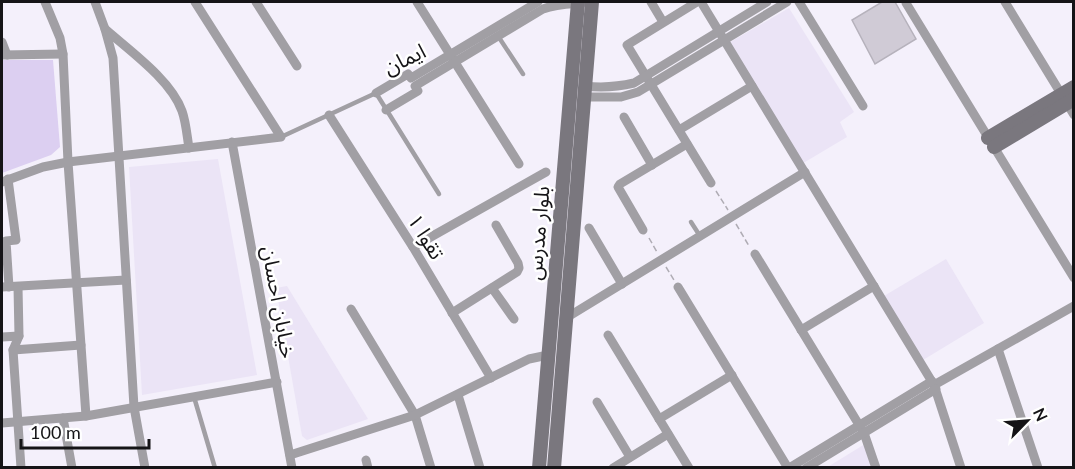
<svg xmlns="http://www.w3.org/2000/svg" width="1075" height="469" font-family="Lato,'Noto Sans Arabic',sans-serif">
<rect width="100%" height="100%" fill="#f4f0fb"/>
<g fill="#ebe4f6">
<polygon points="789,8 854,112 840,122 847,137 800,165 727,44"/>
<polygon points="218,159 257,375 142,395 129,167"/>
<polygon points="946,259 984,323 923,360 884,296"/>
<polygon points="287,286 368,419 307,440 302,436 276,288"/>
<polygon points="865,444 872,468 826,468"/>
</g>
<polygon fill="#dccff1" points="2,60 53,60 60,147 51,155 2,173"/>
<polygon fill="#d0cbd6" stroke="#b6b2bc" stroke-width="1.5" points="882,2 895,2 916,39 875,64 852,20"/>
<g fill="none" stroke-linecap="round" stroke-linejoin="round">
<g stroke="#afacb4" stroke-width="1.5" stroke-dasharray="6 3" stroke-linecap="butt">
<polyline points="716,191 728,210"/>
<polyline points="736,224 749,246"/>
<polyline points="649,238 657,252"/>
<polyline points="666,267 674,280"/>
</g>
<g stroke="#a19fa4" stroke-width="4.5">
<polyline points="498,36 523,74"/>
<polyline points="281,137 376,93 439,194"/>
<polyline points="691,222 700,236"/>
<polyline points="194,397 215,468"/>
</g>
<g stroke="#a19fa4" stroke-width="9">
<polyline points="45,2 60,38 63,54 68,162 86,416"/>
<polyline points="95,2 105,29 113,58 134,407 145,468"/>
<polyline points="256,2 297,66"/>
<polyline points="417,2 519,164"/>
<polyline points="651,2 663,22"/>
<polyline points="697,2 627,45 711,183"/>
<polyline points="701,2 934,385 961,468"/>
<polyline points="799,2 863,106"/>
<polyline points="906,2 906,3 1074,278"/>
<polyline points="1005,2 1074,115"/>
<path d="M105,29C130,51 171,80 182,111C186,122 187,136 189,148"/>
<polyline points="2,42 7,55"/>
<polyline points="2,55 63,54"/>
<path d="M585,86C602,88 617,87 634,83L767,2"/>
<polyline points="376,93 408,74 411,78 538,2"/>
<polyline points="584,97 621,97 638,92 787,2"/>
<path d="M386,110L418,91L415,86L543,9C556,4 568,4 582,3"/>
<polyline points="329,115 413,247 491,378"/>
<polyline points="624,117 652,165"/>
<polyline points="679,130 752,86"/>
<polyline points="232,142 292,468"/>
<polyline points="8,179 16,240 6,241 9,287"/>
<polyline points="2,182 43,167 68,162 281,137 195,2"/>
<polyline points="589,228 622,284"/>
<polyline points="643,230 618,187 620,184 687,144"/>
<polyline points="413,247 546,172"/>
<polyline points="755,254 864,433 876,468"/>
<polyline points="2,287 126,280"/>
<polyline points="18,287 19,336 13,350 21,468"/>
<polyline points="678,287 788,468"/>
<polyline points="492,288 514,319"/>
<polyline points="351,309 415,415 431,468"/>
<polyline points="452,313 517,272 519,268 518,263 496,225"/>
<polyline points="566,318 805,172"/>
<polyline points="801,330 874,286"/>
<polyline points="608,335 689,468"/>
<polyline points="2,337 19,336"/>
<polyline points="998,349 1038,468"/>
<polyline points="13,350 81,345"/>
<polyline points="934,385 1074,306"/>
<polyline points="458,395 480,468"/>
<polyline points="597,402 630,457"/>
<polyline points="63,418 72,468"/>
<polyline points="659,419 732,375"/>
<polyline points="2,423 86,416 277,382"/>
<polyline points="290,455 415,415 529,359 548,355"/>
<polyline points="366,460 368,468"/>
<polyline points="613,468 668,434"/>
<polyline points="789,468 932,381"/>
<polyline points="806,468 936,389"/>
</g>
<g stroke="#7a777e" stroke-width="14">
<polyline points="988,138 1074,87"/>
<polyline points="994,147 1074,99"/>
<polyline points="539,468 578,2"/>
<polyline points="554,468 592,2"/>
</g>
</g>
<g text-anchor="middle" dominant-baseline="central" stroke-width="5" stroke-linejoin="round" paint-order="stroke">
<g font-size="21" fill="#151417" stroke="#fff">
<text transform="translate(404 58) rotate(-26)">ایمان</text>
<text transform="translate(537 233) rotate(-85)">بلوار مدرس</text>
<text transform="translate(427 236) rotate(58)">تقوا ۱</text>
<text transform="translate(280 302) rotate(80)">خیابان احسان</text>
</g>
</g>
<rect width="1075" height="469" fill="none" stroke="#151417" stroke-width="6"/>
<g transform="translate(1027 421) rotate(65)" stroke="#ffffff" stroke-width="4.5" paint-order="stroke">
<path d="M0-4.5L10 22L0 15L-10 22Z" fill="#151417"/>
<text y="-9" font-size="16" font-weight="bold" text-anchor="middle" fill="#151417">N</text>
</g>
<path d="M21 439v9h128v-9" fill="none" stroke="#151417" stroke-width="3"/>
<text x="30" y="439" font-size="18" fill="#151417" stroke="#ffffff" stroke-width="4.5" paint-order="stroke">100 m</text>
</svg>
